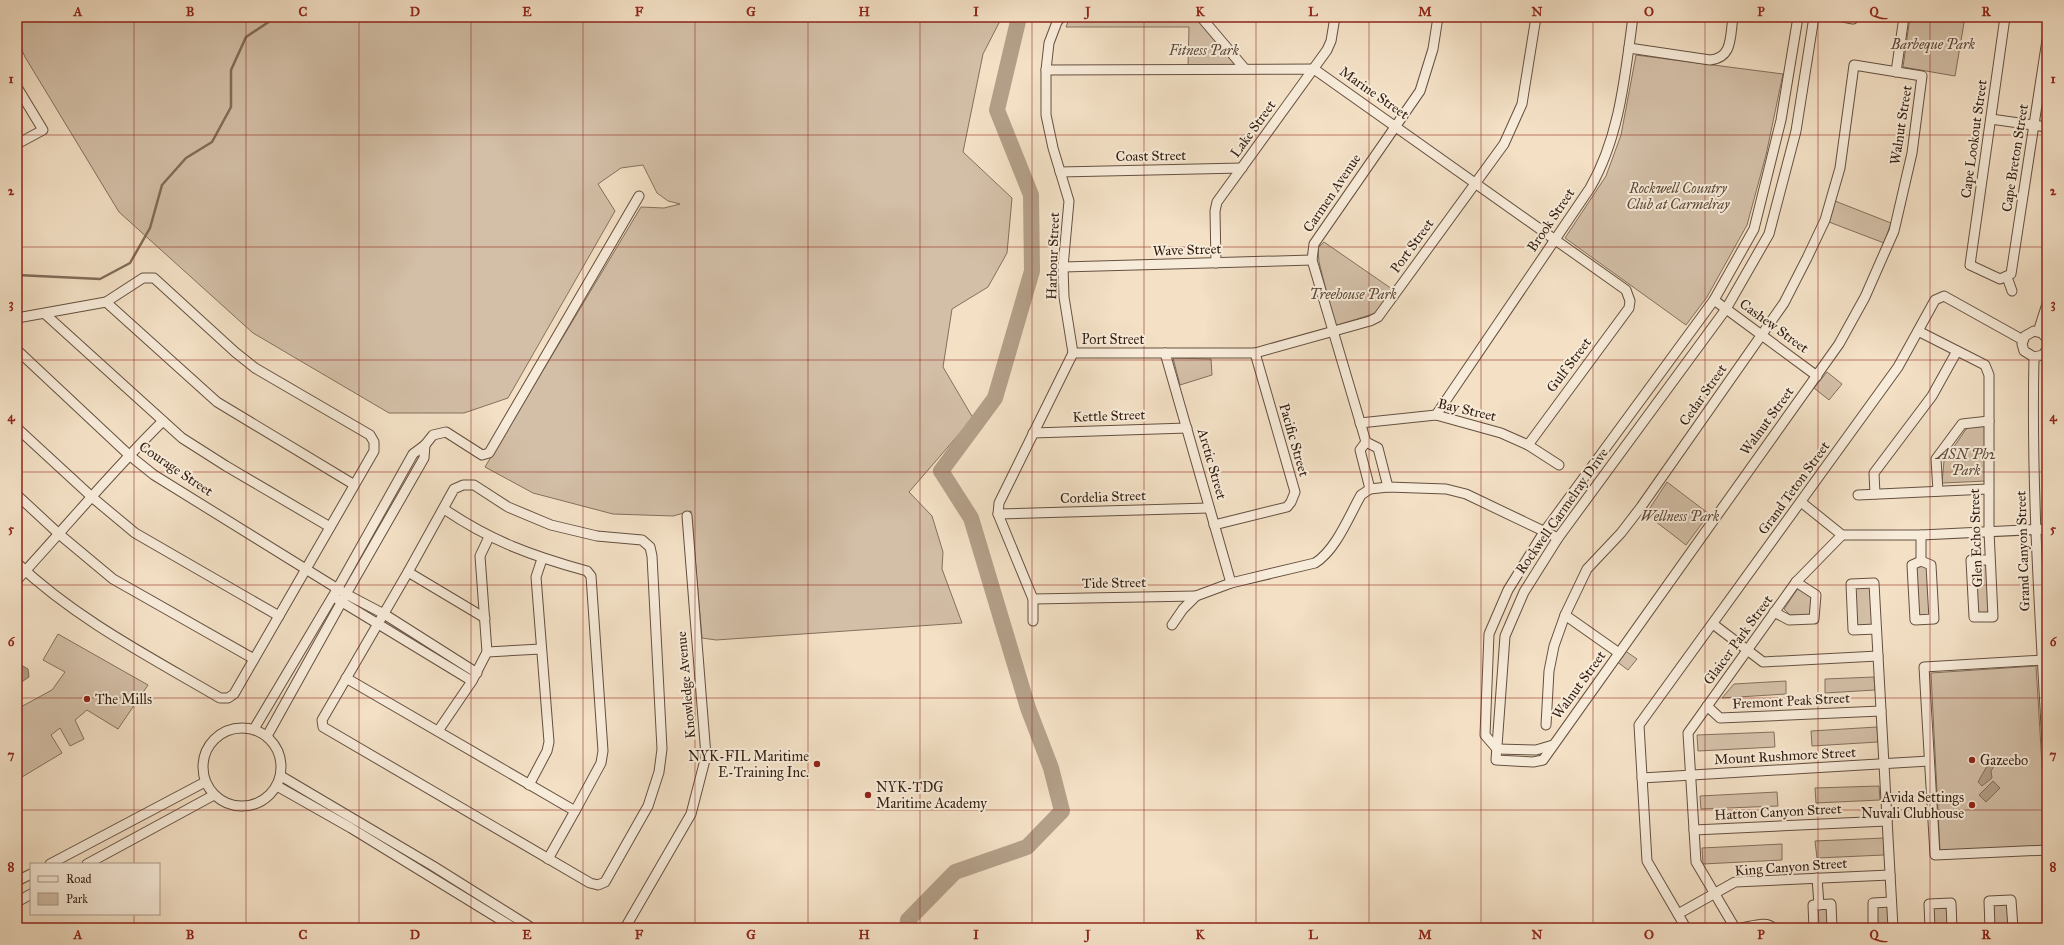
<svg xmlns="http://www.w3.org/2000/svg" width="2064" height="945" font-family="'IM FELL Great Primer',serif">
<rect width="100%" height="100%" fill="#f3e0c5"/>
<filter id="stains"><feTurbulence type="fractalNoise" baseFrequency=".005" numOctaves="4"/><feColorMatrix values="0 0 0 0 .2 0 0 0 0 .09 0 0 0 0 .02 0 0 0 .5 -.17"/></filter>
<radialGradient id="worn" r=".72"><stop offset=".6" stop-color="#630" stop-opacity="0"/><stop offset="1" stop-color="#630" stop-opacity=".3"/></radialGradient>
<g fill="#d3bfa7" stroke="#84705d">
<polygon points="17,17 1002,17 983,54 963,152 1012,198 1007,253 988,287 952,309 943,367 973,418 909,492 932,516 943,552 942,569 962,623 716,640 702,638 691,511 673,516 613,514 533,493 485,467 641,207 664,208 680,204 668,201 657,193 643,165 621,168 598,184 615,211 508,398 464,413 389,413 253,333 119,212 25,57 17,39"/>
<polygon points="1070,17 1196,17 1240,67 1188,67 1189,27 1066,27"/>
<polygon points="1910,17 1965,17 1955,76 1903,67"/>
<polygon points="1636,55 1783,74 1766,155 1747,225 1707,297 1686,325 1565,238 1606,176 1621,135"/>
<polygon points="1835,201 1891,223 1884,243 1829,222"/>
<polygon points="1324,242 1392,289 1376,313 1335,326 1319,262 1318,248"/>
<polygon points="1173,358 1211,359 1212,375 1180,385"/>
<polygon points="1827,372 1842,384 1829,400 1814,388"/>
<polygon points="1986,424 1986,481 1942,483 1944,461 1969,425"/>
<polygon points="1667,482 1709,514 1686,545 1646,514"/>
<polygon points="1989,561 1992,615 1976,616 1973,562"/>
<polygon points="1921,563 1930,566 1932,617 1916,618 1913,567"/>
<polygon points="1872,587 1874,625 1856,626 1854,588"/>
<polygon points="1798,588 1812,596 1811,616 1790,615 1784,609"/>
<polygon points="58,634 148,685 118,729 87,710 75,720 84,739 70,746 60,728 51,735 62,753 17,780 17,750 22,747 17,739 17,709 52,690 65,672 43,660"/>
<polygon points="1624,650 1637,659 1628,670 1616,661"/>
<polygon points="2036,666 2047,847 1940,851 1931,673"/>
<polygon points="1874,677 1875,690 1825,693 1825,679"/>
<polygon points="1786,681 1786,694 1722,698 1734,684"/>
<polygon points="1877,727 1878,742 1812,746 1811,731"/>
<polygon points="1774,732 1775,747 1698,751 1697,735"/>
<polygon points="1879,786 1880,800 1816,803 1815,788"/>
<polygon points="1777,792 1778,806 1701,809 1700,796"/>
<polygon points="1884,838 1884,855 1817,858 1815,841"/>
<polygon points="1782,844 1782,860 1703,864 1702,848"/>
<polygon points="1992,904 2009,904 2009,928 1993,928"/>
<polygon points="1890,905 1890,928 1876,928 1875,906"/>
<polygon points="1830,906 1830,928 1817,928 1815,907"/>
<polygon points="1948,906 1949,928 1934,928 1933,908"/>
</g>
<g fill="#b39f88" stroke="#816c59">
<polygon points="21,665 28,669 29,677 20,683 21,688 18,692 17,667"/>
<polygon points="1992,761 1994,766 1991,771 1992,778 1982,786 1978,782 1987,766"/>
<polygon points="1993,781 2000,788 1986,802 1979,795"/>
</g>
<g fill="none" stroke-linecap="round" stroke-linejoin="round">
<polyline stroke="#816c59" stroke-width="2.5" points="17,275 100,279 130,263 150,228 162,185 186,158 212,142 231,107 231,70 246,37 276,17"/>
<polyline stroke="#b39f88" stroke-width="16" points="907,928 908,920 955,872 1027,847 1062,811 1051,768 1028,708 971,518 941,471 995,398 1032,271 1031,195 997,110 1019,17"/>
<defs>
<g id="minor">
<polyline points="1201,17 1245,69"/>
<polyline points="1843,17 1853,19 1855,17"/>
<polyline points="2005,17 1970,265 2000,279 2011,274 2047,40"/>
<path d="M1629,48L1710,60C1733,58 1730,36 1733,17"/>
<polyline points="1046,70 1314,69 1626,290 1630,301 1629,308 1528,445"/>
<polyline points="1896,72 1904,17"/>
<polyline points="17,87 43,130 17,144"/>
<polyline points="1991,119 2047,127"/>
<polyline points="1060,172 1242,168"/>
<polyline points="1216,263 1215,211 1217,202 1327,50 1331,41 1335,17"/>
<polyline points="1063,267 1312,260"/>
<polyline points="2007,277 2012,291"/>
<polyline points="1714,300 1817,376"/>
<polyline points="106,302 217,402 353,484"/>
<polyline points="45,314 182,438 226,466 330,527"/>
<path d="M17,318L106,302L143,278H154L235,352L255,368L370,435L374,442V451L234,694L228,698H220C150,657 76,619 17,563"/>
<polyline points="1918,331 1985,365 1989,375 1989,531 1993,617 1974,617 1971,560 1990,560"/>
<polyline points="2038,332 2047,304"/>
<polyline points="2047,339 2042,333 2034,331 2025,336 2022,344 2024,351 2034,357 2043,355 2047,349"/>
<polyline points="17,350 129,455 154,475 346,594 384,614 477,673"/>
<polyline points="1073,353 1255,353 1370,321 1378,317 1504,144 1522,104 1536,17"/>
<polyline points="1165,353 1231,583"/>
<path d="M2034,357C2031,486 2040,615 2047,744"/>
<path d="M1436,415L1590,188C1620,136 1625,75 1633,17"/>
<polyline points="1360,423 1436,415 1501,433 1528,445 1559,465"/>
<polyline points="17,428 93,498 135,533 279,616"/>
<polyline points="1033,433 1187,428"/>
<polyline points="1366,442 1360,450 1370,489"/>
<polygon points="463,485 474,485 508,507 551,525 597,536 642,540 650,547 652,556 662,749 659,772 648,806 605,882 598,885 590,883 323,727 322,720 408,572 454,489"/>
<polyline points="1388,487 1378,448 1366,442 1312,260 1314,244 1420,91 1433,49 1438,17"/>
<polyline points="1938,491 1936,459 1962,424 1989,421"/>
<polyline points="1875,494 1874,473 1932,396 1957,351"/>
<polyline points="17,495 59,534 113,579 254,659"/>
<polyline points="1858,495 1988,489"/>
<polyline points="1801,502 1842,535 1921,535 2047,529"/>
<polyline points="998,514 1209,508"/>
<polyline points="1214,525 1287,507 1291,502 1295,492 1255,353"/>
<polyline points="1921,535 1921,561"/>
<polygon points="1921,561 1931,565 1934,619 1915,620 1912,565"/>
<polyline points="408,572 485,618"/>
<path d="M17,580C66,527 112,471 163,421"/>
<polyline points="337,599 472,681"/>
<polyline points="1033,599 1196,596"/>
<polyline points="1774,612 1789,620 1814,619 1816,595 1796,582"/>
<polyline points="1565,615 1619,653"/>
<polyline points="1033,621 1033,599 998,514 999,503 1073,353 1064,297 1063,267 1069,201 1053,148 1046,115 1046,70 1049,43 1057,22 1061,17"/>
<polyline points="1713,624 1763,662 1878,656"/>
<path d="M1172,625L1183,609L1196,596L1231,583L1315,563C1336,550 1349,516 1361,495L1370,489L1388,487L1446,489L1466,494L1558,538"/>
<polyline points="1876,629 1853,630 1851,584 1874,583 1893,928"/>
<polyline points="487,652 541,649"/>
<polyline points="2043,660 1924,667 1935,855 2047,850"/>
<path d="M346,678L575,811L601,763L603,751L591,576L587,571C532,556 491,541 444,509"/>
<polyline points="1707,706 1720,718 1881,711"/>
<polyline points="1546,725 1549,671 1554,646 1565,615 1587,569 1621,533 1641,507 1784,303 1807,258 1825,220 1840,168 1854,65 1922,76 1912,153 1894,231 1865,297 1839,344 1543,760 1533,762 1496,760 1505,636 1524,592 1558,538 1726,309 1769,234 1796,131 1814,17"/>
<circle cx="242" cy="767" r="39"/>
<polyline points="254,729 339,586 413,454 425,445 433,435 446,432 482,455 489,453 639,196"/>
<polyline points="438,731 472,681 487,652 480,556 489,537"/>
<polyline points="267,736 346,594 424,458 425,445"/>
<polyline points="1497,749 1485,735 1489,634 1508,590 1544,532 1714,300 1754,229 1781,120 1798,17"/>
<polyline points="1497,749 1536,750 1553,745"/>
<polyline points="281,776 433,866 532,928"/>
<polyline points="1642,778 1929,761"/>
<polyline points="529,785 547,751 549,742 536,577 542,559"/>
<polyline points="277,786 351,828 514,928"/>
<polyline points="1694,830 1887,821"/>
<polyline points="548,859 575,811"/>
<polyline points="50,864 205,782"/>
<polyline points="87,864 214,795"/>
<polyline points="1817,878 1819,905"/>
<polyline points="17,881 31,874"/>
<polyline points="17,902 31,894"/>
<polyline points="1678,914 1735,882 1890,875"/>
<polyline points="625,928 691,814 706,756 687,516"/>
<polyline points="1686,928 1647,861 1639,725 1898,367 1935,300 1944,296 2023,340"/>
<polyline points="1735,928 1696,862 1688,733 1796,582 1842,535"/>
<path d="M1741,928C1750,927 1767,920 1773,928"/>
<polyline points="1814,928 1813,905 1831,904 1832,928"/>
<polyline points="1873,928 1873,903 1891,902"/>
<polyline points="1930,928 1929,904 1951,903 1952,928"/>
<polyline points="1990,928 1989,901 2011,900 2013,928"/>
</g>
</defs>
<use href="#minor" stroke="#655040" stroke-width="11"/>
<use href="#minor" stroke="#f7ebd9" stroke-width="9"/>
</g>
<path fill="none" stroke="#8f2418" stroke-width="1" stroke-opacity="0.55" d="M134,17V864M246,17V928M359,17V928M471,17V928M583,17V928M695,17V928M808,17V928M920,17V928M1032,17V928M1144,17V928M1256,17V928M1369,17V928M1481,17V928M1593,17V928M1705,17V928M1818,17V928M1930,17V928M17,135H2047M17,247H2047M17,360H2047M17,472H2047M17,585H2047M17,698H2047M17,810H2047M134,914V928"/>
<g fill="#8f2418" stroke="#f7ebd9" stroke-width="1.5">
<circle cx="87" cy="699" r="4"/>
<circle cx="1972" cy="760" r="4"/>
<circle cx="817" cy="764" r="4"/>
<circle cx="868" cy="795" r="4"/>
<circle cx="1972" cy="805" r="4"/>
</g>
<g text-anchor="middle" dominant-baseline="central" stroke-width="4" stroke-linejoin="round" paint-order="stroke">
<g font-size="14" font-style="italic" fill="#5d4838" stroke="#f7ebd9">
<text x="1933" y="44">Barbeque Park</text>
<text x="1204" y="50">Fitness Park</text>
<text x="1678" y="188">Rockwell Country<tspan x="1678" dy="16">Club at Carmelray</tspan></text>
<text x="1353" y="294">Treehouse Park</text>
<text x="1966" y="454">ASN Ph2<tspan x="1966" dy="16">Park</tspan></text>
<text x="1680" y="516">Wellness Park</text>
</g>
<g font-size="14" fill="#362013" stroke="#f7ebd9">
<text transform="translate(1374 93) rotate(35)">Marine Street</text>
<text transform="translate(1901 125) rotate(-81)">Walnut Street</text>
<text transform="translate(1253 129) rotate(-54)">Lake Street</text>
<text transform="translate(1974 139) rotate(-82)">Cape Lookout Street</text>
<text transform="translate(1151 156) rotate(-1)">Coast Street</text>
<text transform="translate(2015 158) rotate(-81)">Cape Breton Street</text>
<text transform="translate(1332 193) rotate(-56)">Carmen Avenue</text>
<text transform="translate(1551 220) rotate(-56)">Brook Street</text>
<text transform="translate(1412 246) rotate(-54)">Port Street</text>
<text transform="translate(1187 250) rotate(-2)">Wave Street</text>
<text transform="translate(1053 256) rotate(-88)">Harbour Street</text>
<text transform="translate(1774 326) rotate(36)">Cashew Street</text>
<text x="1113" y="339">Port Street</text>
<text transform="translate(1569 365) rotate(-53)">Gulf Street</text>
<text transform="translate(1703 395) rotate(-55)">Cedar Street</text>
<text transform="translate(1467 410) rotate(13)">Bay Street</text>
<text transform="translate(1109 416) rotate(-2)">Kettle Street</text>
<text transform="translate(1767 421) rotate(-54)">Walnut Street</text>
<text transform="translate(1294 440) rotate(74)">Pacific Street</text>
<text transform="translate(1212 464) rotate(74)">Arctic Street</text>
<text transform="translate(176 469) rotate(34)">Courage Street</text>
<text transform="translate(1794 488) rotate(-54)">Grand Teton Street</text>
<text transform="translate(1103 497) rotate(-2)">Cordelia Street</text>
<text transform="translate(1562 511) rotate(-55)">Rockwell Carmelray Drive</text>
<text transform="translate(1976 538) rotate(-92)">Glen Echo Street</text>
<text transform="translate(2023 551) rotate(-92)">Grand Canyon Street</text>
<text transform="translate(1114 583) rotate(-1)">Tide Street</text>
<text transform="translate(1738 640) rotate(-54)">Glaicer Park Street</text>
<text transform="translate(686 685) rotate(-95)">Knowledge Avenue</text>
<text transform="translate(1579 685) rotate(-54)">Walnut Street</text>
<text transform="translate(1791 701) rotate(-3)">Fremont Peak Street</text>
<text transform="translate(1785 756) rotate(-3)">Mount Rushmore Street</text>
<text transform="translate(1778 812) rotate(-3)">Hatton Canyon Street</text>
<text transform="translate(1791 867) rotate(-4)">King Canyon Street</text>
</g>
<g font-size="14" fill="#362013" stroke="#f7ebd9" text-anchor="start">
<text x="95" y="699">The Mills</text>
<text x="809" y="756" text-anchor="end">NYK-FIL Maritime<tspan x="809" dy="16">E-Training Inc.</tspan></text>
<text x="1980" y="760">Gazeebo</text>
<text x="876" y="787">NYK-TDG<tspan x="876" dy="16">Maritime Academy</tspan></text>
<text x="1964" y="797" text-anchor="end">Avida Settings<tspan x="1964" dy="16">Nuvali Clubhouse</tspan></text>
</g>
</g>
<rect width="2064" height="945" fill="none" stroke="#f3e0c5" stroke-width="44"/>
<rect x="30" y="863" width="130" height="52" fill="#f7ebd9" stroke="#aa9a8a"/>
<rect x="38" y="876" width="20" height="6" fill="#f7ebd9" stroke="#aa9a8a"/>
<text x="66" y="883" font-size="12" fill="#362013">Road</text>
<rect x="38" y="893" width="20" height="12" fill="#d3bfa7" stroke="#aa9a8a"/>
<text x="66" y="903" font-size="12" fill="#362013">Park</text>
<rect x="22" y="22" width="2020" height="901" fill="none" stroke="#8f2418" stroke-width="1.5"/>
<g font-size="13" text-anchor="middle" font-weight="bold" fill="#8f2418">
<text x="78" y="16">A</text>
<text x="190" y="16">B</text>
<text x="303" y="16">C</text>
<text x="415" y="16">D</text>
<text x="527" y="16">E</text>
<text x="639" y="16">F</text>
<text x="751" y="16">G</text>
<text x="864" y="16">H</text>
<text x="976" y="16">I</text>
<text x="1088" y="16">J</text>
<text x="1200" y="16">K</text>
<text x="1313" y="16">L</text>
<text x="1425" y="16">M</text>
<text x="1537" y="16">N</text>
<text x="1649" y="16">O</text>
<text x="1761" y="16">P</text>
<text x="1874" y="16">Q</text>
<text x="1986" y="16">R</text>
<text x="11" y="83">1</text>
<text x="2053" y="83">1</text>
<text x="11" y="195">2</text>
<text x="2053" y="195">2</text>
<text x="11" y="308">3</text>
<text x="2053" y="308">3</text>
<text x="11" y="421">4</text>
<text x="2053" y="421">4</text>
<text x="11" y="533">5</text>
<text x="2053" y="533">5</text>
<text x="11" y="646">6</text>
<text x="2053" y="646">6</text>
<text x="11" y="759">7</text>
<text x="2053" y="759">7</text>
<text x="11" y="871">8</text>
<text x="2053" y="871">8</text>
<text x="78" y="939">A</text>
<text x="190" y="939">B</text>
<text x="303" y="939">C</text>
<text x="415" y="939">D</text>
<text x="527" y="939">E</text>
<text x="639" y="939">F</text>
<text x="751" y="939">G</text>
<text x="864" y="939">H</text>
<text x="976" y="939">I</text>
<text x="1088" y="939">J</text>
<text x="1200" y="939">K</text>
<text x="1313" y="939">L</text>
<text x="1425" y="939">M</text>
<text x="1537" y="939">N</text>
<text x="1649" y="939">O</text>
<text x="1761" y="939">P</text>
<text x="1874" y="939">Q</text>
<text x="1986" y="939">R</text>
</g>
<rect width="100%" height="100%" filter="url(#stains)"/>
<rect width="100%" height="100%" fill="url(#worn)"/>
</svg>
